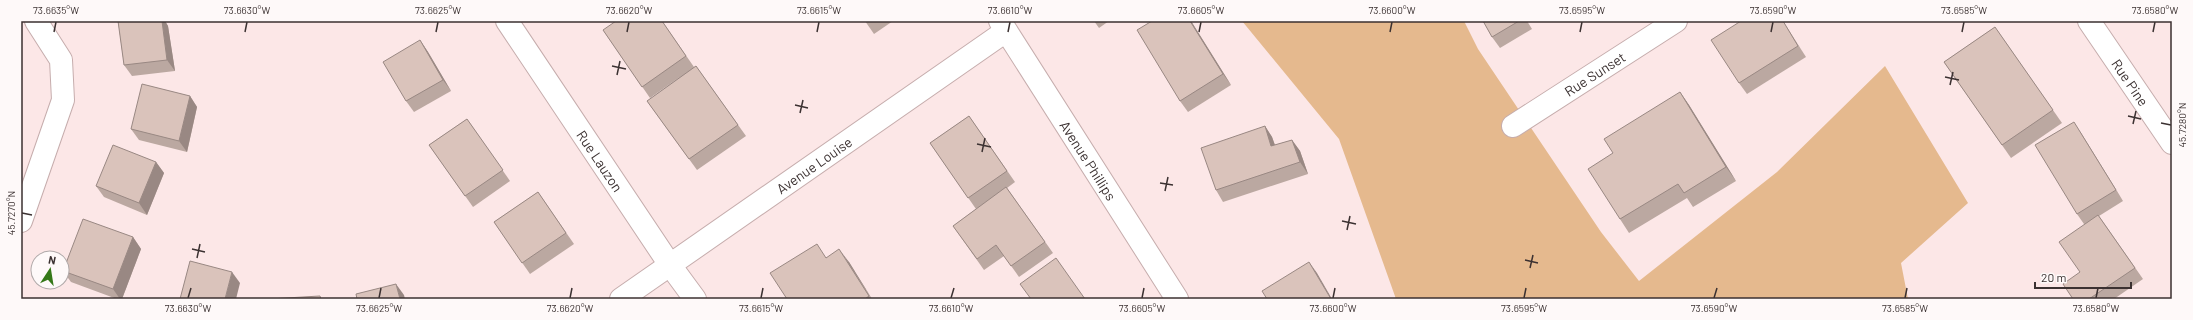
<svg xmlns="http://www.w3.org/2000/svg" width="2193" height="320" font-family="Barlow,sans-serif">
<rect width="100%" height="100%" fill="#fce7e7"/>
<polygon fill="#e5b98e" points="1242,21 1464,21 1478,49 1601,232 1639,281 1777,172 1885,66 1968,203 1901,263 1908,299 1396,299 1339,139"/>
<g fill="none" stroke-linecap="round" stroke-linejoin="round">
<defs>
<g id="minor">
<path id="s1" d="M507,21L670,265L695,299"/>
<path id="s2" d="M1000,21L1177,299"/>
<path id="s3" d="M2089,21L2172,143"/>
<path id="s4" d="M1513,126L1676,21"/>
<polyline points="21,221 63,100 61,60 36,21"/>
<path id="s5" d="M621,299L1006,31"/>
</g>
</defs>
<use href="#minor" stroke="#c6adad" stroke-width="24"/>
<use href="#minor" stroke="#fff" stroke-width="22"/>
</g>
<g fill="#bba8a1">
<polygon points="118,21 165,21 168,26 175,71 132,76 124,65"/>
<polygon points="662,21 694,67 696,66 746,136 697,170 647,101 684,74 650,98 603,30"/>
<polygon points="865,21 893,21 874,34"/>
<polygon points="1094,21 1109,21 1099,28"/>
<polygon points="1152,21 1191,21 1231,85 1188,112 1180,101"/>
<polygon points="1483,21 1527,21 1532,29 1500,48 1492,37"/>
<polygon points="1783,21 1806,57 1747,94 1739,83"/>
<polygon points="1995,27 2062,123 2011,158 1944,62"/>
<polygon points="420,40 428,52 451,91 414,112 406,101"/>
<polygon points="1680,92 1689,105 1736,181 1693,207 1687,198 1629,233 1620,219 1613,153"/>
<polygon points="190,96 197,107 187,152 139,140 131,129"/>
<polygon points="969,116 1015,182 1007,188 1053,253 1019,277 1004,256 984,270 953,226 976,209 930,143"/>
<polygon points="467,119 510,181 473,207 429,145"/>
<polygon points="1265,126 1272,137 1275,145 1292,140 1300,151 1308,174 1223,202 1216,190"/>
<polygon points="2081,133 2123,201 2099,216 2143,279 2114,299 2073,299 2080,272 2084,224 2077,214"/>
<polygon points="156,162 164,173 147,215 104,197 96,186"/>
<polygon points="538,192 574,244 530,274 494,222"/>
<polygon points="133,237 141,249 122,299 117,299 71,282 63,271"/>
<polygon points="826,257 849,262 872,299 787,299"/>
</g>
<g fill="#998883">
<polygon points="162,21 165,21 168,26 175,71 167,60"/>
<polygon points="1190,21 1191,21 1231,85 1223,74"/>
<polygon points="420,40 428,52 451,91 443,80"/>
<polygon points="1680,92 1689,105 1736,181 1726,167"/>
<polygon points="190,96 197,107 187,152 179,141"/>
<polygon points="2074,122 2081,133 2123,201 2116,190"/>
<polygon points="1265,126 1272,137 1279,157 1271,146"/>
<polygon points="1292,140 1300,151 1308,174 1300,162"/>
<polygon points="156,162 164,173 147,215 139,203"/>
<polygon points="133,237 141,249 122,299 120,299 113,289"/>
<polygon points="839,249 849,262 872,299"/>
<polygon points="1309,262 1317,273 1332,299 1331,299"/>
<polygon points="232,272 240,283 236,299 225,299"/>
<polygon points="396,284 404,295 405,299 400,299"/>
</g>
<g fill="#dac3bb" stroke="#998883">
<polygon points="118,21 162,21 167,60 124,65"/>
<polygon points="616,21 662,21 686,56 642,87 603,30"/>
<polygon points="1152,21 1190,21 1223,74 1180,101 1137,30"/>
<polygon points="1483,21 1519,21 1492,37"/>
<polygon points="1741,21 1783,21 1798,46 1739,83 1711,40"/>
<polygon points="1995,27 2053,110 2002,145 1944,62"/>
<polygon points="420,40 443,80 406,101 383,62"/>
<polygon points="696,66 738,125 689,159 647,101"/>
<polygon points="142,84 190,96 179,141 131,129"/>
<polygon points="1680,92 1726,167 1684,193 1678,184 1620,219 1588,169 1613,153 1604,139"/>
<polygon points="969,116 1007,171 968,198 930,143"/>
<polygon points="467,119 503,170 465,196 429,145"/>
<polygon points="2074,122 2116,190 2077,214 2035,145"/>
<polygon points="1265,126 1271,146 1292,140 1300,162 1216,190 1201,148"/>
<polygon points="113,145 156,162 139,203 96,186"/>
<polygon points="1006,187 1045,242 1011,266 996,245 977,259 953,226"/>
<polygon points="538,192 566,233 522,263 494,222"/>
<polygon points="2098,215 2135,268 2089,299 2073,299 2063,284 2080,272 2059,242"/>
<polygon points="83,219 133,237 113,289 63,271"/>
<polygon points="817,244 826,258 839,249 869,296 865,299 787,299 770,273"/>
<polygon points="1056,258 1085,299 1031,299 1020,284"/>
<polygon points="190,261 232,272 225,299 180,299"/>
<polygon points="1309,262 1331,299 1267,299 1262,291"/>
<polygon points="396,284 400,299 357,299 356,294"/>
<polygon points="320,296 321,299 269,299"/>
</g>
<path fill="none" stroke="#3b3131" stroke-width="1.5" d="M54,32L56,22M245,32L247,22M436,32L438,22M627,32L629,22M817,32L819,22M1008,32L1010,22M1199,32L1201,22M1390,32L1392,22M1580,32L1582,22M1771,32L1773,22M1962,32L1964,22M2153,32L2155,22M612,66L626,69M617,75L620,61M1945,77L1959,80M1950,85L1953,72M795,105L808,108M800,113L803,100M2128,116L2141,119M2161,123L2171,125M2133,124L2136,111M977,144L991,147M982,152L985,138M1160,183L1173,185M1165,191L1168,177M22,213L32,215M1342,221L1356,224M1347,230L1350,216M192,249L205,252M197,258L200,244M1525,260L1538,263M1530,268L1533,255M188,298L191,288M379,298L381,288M570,298L572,288M761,298L763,288M951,298L954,288M1142,298L1144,288M1333,298L1335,288M1524,298L1526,288M1714,298L1717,288M1905,298L1907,288M2096,298L2098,288"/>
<g text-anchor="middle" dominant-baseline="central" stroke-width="3" stroke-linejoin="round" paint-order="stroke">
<g font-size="14" fill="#3b3131" stroke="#fef9f9">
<text stroke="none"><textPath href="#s4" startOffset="97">Rue Sunset</textPath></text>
<text stroke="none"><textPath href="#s3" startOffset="74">Rue Pine</textPath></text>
<text stroke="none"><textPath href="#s1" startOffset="168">Rue Lauzon</textPath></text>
<text stroke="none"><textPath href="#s2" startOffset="165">Avenue Phillips</textPath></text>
<text stroke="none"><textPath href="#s5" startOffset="235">Avenue Louise</textPath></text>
</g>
</g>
<rect width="2193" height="320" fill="none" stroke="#fef9f9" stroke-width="44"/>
<g transform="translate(50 270) rotate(12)"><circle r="19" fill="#fef9f9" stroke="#b0a9a9"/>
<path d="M0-3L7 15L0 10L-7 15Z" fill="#357818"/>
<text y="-6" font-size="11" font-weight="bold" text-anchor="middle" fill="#3b3131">N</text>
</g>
<path d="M2035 282v6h96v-6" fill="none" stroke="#3b3131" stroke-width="2"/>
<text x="2041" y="282" font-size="12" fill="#3b3131" stroke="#fef9f9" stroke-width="3" paint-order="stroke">20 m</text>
<rect x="22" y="22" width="2149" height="276" fill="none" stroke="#3b3131" stroke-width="1.5"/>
<g font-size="10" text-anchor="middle" fill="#3b3131">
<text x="56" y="14">73.6635°W</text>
<text x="247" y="14">73.6630°W</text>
<text x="438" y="14">73.6625°W</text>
<text x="629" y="14">73.6620°W</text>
<text x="819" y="14">73.6615°W</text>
<text x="1010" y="14">73.6610°W</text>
<text x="1201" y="14">73.6605°W</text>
<text x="1392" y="14">73.6600°W</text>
<text x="1582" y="14">73.6595°W</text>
<text x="1773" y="14">73.6590°W</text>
<text x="1964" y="14">73.6585°W</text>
<text x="2155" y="14">73.6580°W</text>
<text transform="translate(2182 125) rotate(-90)" y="4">45.7280°N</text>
<text transform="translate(11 213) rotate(-90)" y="4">45.7270°N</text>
<text x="188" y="312">73.6630°W</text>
<text x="379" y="312">73.6625°W</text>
<text x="570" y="312">73.6620°W</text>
<text x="761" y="312">73.6615°W</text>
<text x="951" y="312">73.6610°W</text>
<text x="1142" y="312">73.6605°W</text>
<text x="1333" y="312">73.6600°W</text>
<text x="1524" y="312">73.6595°W</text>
<text x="1714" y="312">73.6590°W</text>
<text x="1905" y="312">73.6585°W</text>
<text x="2096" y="312">73.6580°W</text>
</g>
</svg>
